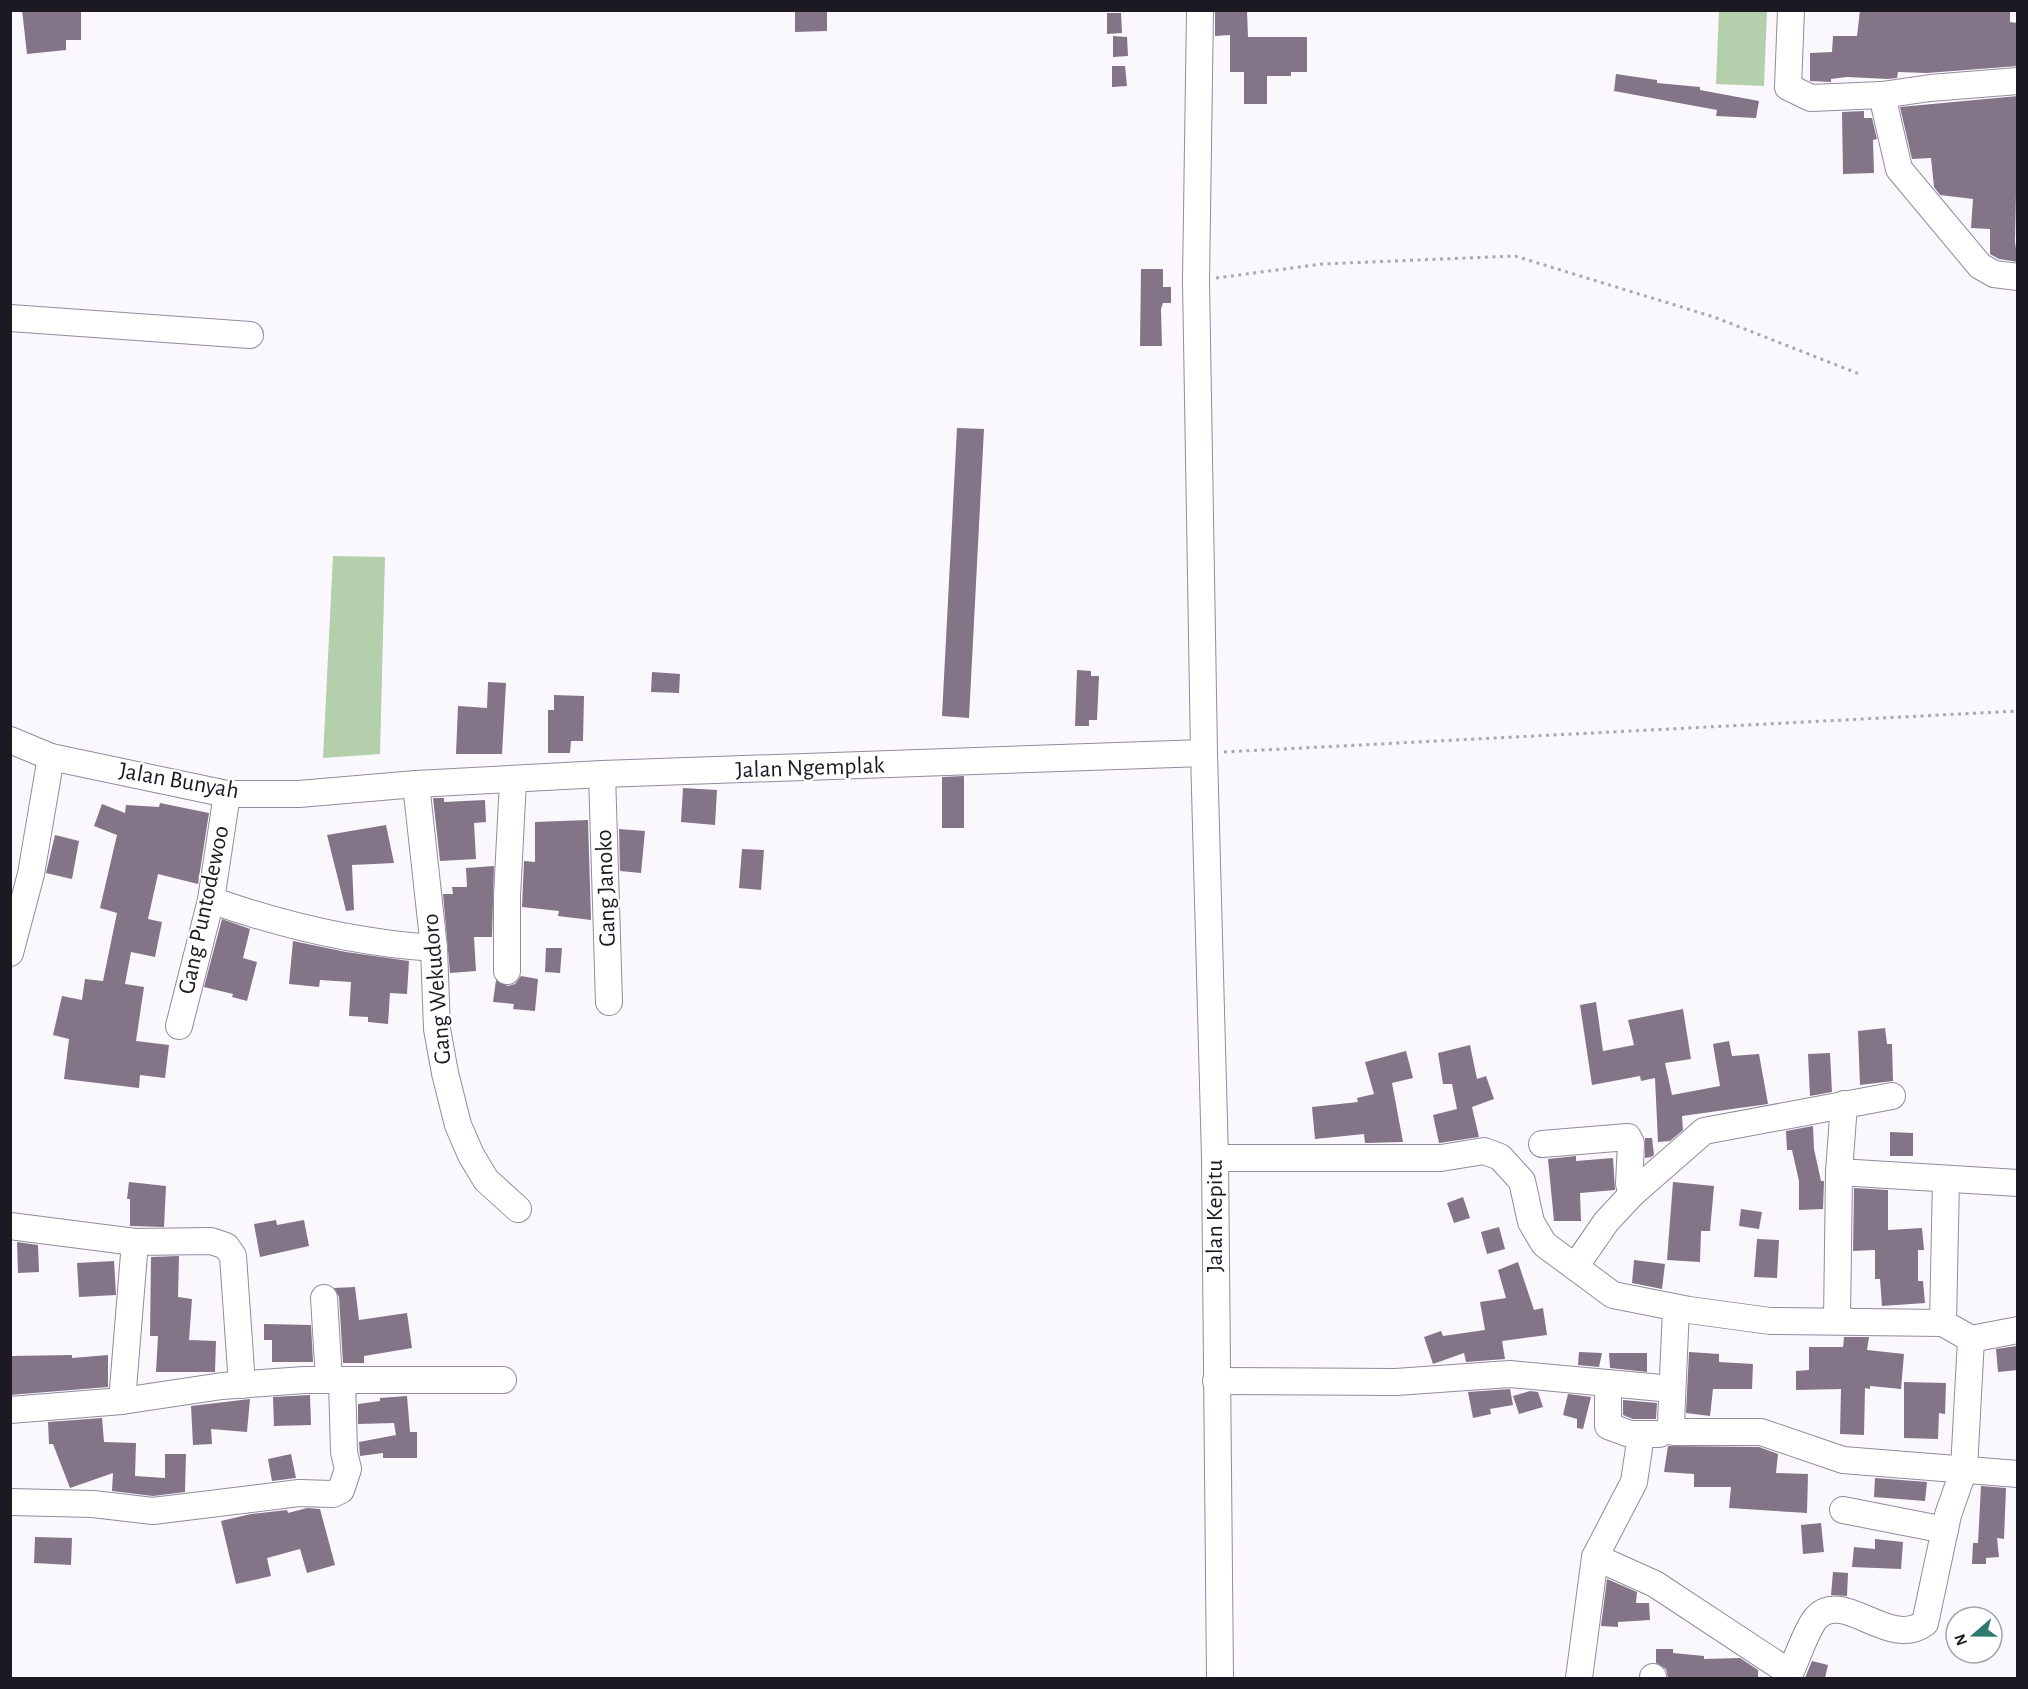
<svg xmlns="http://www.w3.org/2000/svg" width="2028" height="1689" font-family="'Alegreya Sans',sans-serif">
<rect width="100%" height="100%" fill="#faf8fd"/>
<g fill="#b3cfac">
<polygon points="1719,11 1767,11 1764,86 1716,84"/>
<polygon points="333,556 385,557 380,754 323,758"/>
</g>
<g fill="#837487">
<polygon points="22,10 81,10 81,40 66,40 66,50 27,54"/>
<polygon points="827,10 827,31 795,32 795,11"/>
<polygon points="1215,10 1247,10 1248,37 1307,37 1307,72 1291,72 1291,76 1267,76 1267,104 1244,104 1244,72 1230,72 1230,35 1215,36"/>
<polygon points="1860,10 2010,10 2010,22 2018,23 2018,66 1927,73 1898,72 1897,78 1888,79 1847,77 1831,79 1831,82 1810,81 1810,53 1832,52 1833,36 1857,36"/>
<polygon points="1107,13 1121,13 1122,33 1107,34"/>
<polygon points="1113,36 1127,37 1128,56 1113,57"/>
<polygon points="1112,66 1125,66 1127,86 1112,87"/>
<polygon points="1616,74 1657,80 1657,83 1700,87 1700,90 1759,101 1756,118 1716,116 1717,110 1614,91"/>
<polygon points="2018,96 2015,242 2018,262 1999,259 1990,254 1990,229 1971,228 1973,199 1940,195 1934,187 1931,158 1912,159 1900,107"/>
<polygon points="1864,111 1864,118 1872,118 1877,139 1873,140 1874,173 1843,174 1842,112"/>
<polygon points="1141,269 1163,269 1163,287 1171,287 1171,303 1163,303 1161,309 1162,346 1140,346"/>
<polygon points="957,428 984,429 969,718 942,716"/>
<polygon points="1077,670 1091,671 1091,676 1099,676 1097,720 1089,720 1089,726 1075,726"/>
<polygon points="652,672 680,674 679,693 651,692"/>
<polygon points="488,682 506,683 502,754 456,754 458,706 487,708"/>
<polygon points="554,695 584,696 583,741 571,741 570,753 548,753 548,710 554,710"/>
<polygon points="964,776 964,828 942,828 942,777"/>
<polygon points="683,788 717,790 715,825 681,822"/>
<polygon points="433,798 444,798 444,802 485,800 486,822 474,823 476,859 440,861"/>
<polygon points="160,803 209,813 198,884 158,874 148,919 162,922 155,957 131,952 125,984 144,987 136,1041 169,1045 165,1078 140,1075 139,1088 64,1079 69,1039 53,1035 62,996 82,1000 85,979 103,981 117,913 100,908 117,835 94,826 102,804 125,813 126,805 159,807"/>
<polygon points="588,820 591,920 558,916 559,911 522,907 524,861 535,862 535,822"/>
<polygon points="386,825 394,863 352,865 354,910 346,911 327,835"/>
<polygon points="619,829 645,831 641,873 620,871"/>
<polygon points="55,835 79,841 72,879 46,873"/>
<polygon points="742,849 764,850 761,890 739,888"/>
<polygon points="494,866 492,937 474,937 476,971 450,973 443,894 453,894 452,887 467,887 466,868"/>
<polygon points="222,919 250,929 243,958 257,962 247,1001 232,997 233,994 204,987"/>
<polygon points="293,941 346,952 409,961 407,994 390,993 388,1024 368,1022 368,1017 349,1016 351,982 320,980 319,987 289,984"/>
<polygon points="546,948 562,948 560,973 545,972"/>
<polygon points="521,976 538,979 535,1011 513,1009 514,1004 493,1002 496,980 508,986 515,984"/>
<polygon points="1596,1002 1603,1051 1634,1045 1628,1020 1683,1009 1691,1059 1665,1063 1672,1095 1720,1086 1713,1044 1729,1041 1732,1056 1759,1054 1768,1104 1682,1116 1683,1130 1670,1141 1658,1142 1655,1078 1641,1081 1640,1076 1592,1085 1580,1005"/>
<polygon points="1885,1028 1887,1044 1892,1044 1893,1081 1860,1085 1858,1031"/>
<polygon points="1470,1045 1477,1079 1486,1076 1494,1099 1472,1107 1479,1137 1439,1143 1433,1115 1457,1109 1452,1084 1443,1084 1438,1053"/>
<polygon points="1406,1051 1413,1078 1392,1083 1403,1142 1365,1143 1364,1134 1315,1139 1312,1107 1358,1102 1357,1098 1374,1094 1365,1062"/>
<polygon points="1830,1053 1832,1092 1810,1096 1808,1054"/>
<polygon points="1813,1126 1814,1149 1821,1181 1824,1181 1823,1209 1799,1210 1799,1181 1792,1150 1787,1150 1786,1131"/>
<polygon points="1890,1132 1913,1133 1913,1156 1890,1156"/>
<polygon points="1645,1138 1652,1138 1654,1155 1651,1157 1645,1158"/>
<polygon points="1576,1156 1576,1161 1613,1158 1615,1190 1580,1193 1581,1221 1554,1221 1548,1159"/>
<polygon points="129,1182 166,1186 164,1227 130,1226 130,1199 127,1199"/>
<polygon points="1673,1182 1714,1186 1710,1231 1701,1231 1700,1262 1667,1260"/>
<polygon points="1854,1188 1888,1190 1888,1230 1922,1228 1924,1250 1918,1250 1918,1281 1923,1281 1925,1303 1882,1306 1880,1279 1875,1279 1875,1250 1853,1251"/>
<polygon points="1463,1197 1470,1218 1454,1223 1447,1203"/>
<polygon points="1741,1209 1762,1212 1759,1229 1739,1226"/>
<polygon points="276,1220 277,1225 304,1220 309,1246 260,1257 254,1224"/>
<polygon points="1499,1227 1505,1249 1487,1254 1481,1232"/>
<polygon points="1757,1239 1779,1240 1777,1278 1754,1277"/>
<polygon points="17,1242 38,1245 39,1272 18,1273"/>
<polygon points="179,1256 178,1297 192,1299 189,1340 216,1341 215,1372 156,1372 158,1336 150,1336 151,1257"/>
<polygon points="1634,1260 1665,1264 1662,1289 1632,1283"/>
<polygon points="114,1261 116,1295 79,1297 77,1263"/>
<polygon points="1518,1262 1534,1310 1543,1308 1547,1335 1502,1341 1505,1359 1466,1362 1464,1353 1433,1364 1424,1337 1441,1331 1443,1336 1485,1330 1480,1302 1506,1298 1498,1270"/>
<polygon points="355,1287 359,1320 407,1313 412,1348 364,1356 364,1363 343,1363 339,1297 334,1288"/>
<polygon points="264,1324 311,1325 313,1362 272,1362 272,1340 264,1340"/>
<polygon points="1844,1337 1869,1337 1867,1350 1904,1354 1901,1389 1870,1386 1870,1389 1865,1388 1864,1435 1840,1434 1841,1389 1796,1390 1796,1371 1809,1370 1809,1347 1843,1347"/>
<polygon points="2016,1346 2018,1370 1998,1372 1996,1349"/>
<polygon points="1579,1352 1602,1353 1599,1367 1578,1365"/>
<polygon points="1689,1352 1719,1354 1719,1362 1753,1364 1752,1389 1713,1389 1710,1416 1686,1413"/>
<polygon points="1609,1353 1647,1353 1647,1372 1610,1368"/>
<polygon points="72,1355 72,1358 108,1355 108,1387 10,1395 10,1356"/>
<polygon points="1904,1382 1946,1383 1945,1414 1939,1413 1938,1439 1904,1438"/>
<polygon points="1510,1389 1513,1405 1490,1409 1491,1414 1473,1418 1468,1392"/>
<polygon points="1530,1391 1538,1392 1543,1407 1519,1414 1513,1396"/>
<polygon points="1568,1394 1591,1397 1583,1429 1577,1428 1577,1419 1563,1415"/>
<polygon points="310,1395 311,1425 274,1426 273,1397"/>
<polygon points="407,1396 410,1432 417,1432 417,1458 383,1458 383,1453 360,1456 359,1442 396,1435 394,1423 358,1424 358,1404 380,1401 380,1398"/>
<polygon points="250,1399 247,1432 211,1429 212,1444 193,1445 191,1406"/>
<polygon points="1623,1400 1657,1403 1656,1419 1633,1419 1623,1415"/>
<polygon points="102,1418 104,1442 136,1443 135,1476 165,1478 165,1454 186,1454 185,1492 153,1496 112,1491 113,1473 70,1488 53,1444 49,1444 48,1422"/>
<polygon points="1668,1446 1759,1447 1778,1454 1776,1473 1808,1474 1807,1513 1729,1508 1731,1487 1694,1487 1694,1474 1664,1472"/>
<polygon points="291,1454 296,1478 272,1481 268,1459"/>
<polygon points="1875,1478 1927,1482 1925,1501 1874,1497"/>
<polygon points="1981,1486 2006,1488 2004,1539 1997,1538 1999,1557 1986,1558 1986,1564 1972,1564 1973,1543 1978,1543"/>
<polygon points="307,1508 320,1509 335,1565 307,1573 300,1549 267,1558 271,1576 236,1584 221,1521 251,1514 287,1510 288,1513"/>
<polygon points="1821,1523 1824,1552 1803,1554 1801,1525"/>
<polygon points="35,1537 72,1538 71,1565 34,1563"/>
<polygon points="1875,1539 1903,1542 1901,1569 1852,1567 1854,1547 1875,1549"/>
<polygon points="1833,1572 1848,1573 1847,1596 1831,1595"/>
<polygon points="1607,1579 1637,1592 1636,1603 1649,1603 1650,1620 1618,1622 1618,1627 1601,1626"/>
<polygon points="1656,1649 1673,1649 1673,1653 1704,1656 1704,1659 1740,1658 1758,1670 1758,1678 1668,1678 1666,1669 1656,1663"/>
<polygon points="1812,1661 1828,1665 1825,1678 1805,1678"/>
</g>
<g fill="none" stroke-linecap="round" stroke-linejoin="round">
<defs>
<g id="minor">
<polyline points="1200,10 1196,281 1204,753 1215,1158 1220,1678"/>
<polyline points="1791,10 1788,87 1811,98 1882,95 1930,88 2018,81"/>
<polyline points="1882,95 1899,169 1980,266 1994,274 2018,277"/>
<polyline points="10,318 250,335"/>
<polyline points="10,740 51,757 227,794 299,794 416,784 602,774 1204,753"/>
<polyline points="602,774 609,1002"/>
<polyline points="416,784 434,948 437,1029 445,1073 458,1125 471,1155 486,1180 518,1209"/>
<path d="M211,900C284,926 357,943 434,948"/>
<polyline points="10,953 31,874 51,757"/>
<polyline points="507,971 507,896 513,781"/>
<polyline points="179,1026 211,900 227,794"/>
<polyline points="1542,1144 1628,1137 1631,1143 1629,1184 1632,1194"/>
<polyline points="1215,1158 1441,1158 1484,1151 1500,1157 1522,1181 1531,1222 1544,1244 1613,1295 1689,1310 1770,1321 1943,1323 1971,1339 2018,1330"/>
<polyline points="1839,1172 2018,1183"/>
<polyline points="10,1226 135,1242 122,1401 10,1410"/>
<polyline points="135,1242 211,1241 226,1246 233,1256 242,1385"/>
<polyline points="1575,1267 1606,1222 1632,1194 1704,1131 1892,1096"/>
<polyline points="324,1298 329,1380"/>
<polyline points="1676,1308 1671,1423 1673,1432 1761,1432 1843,1460 2018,1474"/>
<polyline points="1837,1321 1839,1172 1844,1104"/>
<polyline points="1943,1323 1946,1179"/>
<polyline points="1216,1381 1396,1382 1510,1374 1672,1389"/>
<polyline points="1608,1383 1608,1426 1630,1434 1659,1434"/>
<polyline points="122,1401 222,1386 304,1380 503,1380"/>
<polyline points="10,1502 93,1504 153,1511 299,1493 333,1494 341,1490 348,1469 344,1452 342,1380"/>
<polyline points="1843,1510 1945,1530"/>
<polyline points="1595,1557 1655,1584 1790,1673"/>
<polyline points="1653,1677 1653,1678"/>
<polyline points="1579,1678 1595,1557 1634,1482 1641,1435"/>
<path d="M1790,1678V1673C1797,1659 1806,1630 1816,1618C1844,1588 1889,1650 1925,1623L1948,1515L1964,1469L1971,1339"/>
</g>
</defs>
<use href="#minor" stroke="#94899f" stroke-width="28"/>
<g stroke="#aba8ae" stroke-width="3" stroke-dasharray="3 4.5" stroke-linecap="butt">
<polyline points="1216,278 1322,264 1515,256 1714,317 1862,375"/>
<polyline points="1224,752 2018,711"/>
</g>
<use href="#minor" stroke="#fff" stroke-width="26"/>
</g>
<g text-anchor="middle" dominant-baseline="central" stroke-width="4.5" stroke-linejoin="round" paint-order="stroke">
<g font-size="24" fill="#1d1922" stroke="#fff">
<text transform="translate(810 768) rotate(-2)">Jalan Ngemplak</text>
<text transform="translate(179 781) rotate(10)">Jalan Bunyah</text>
<text transform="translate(606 888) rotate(-92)">Gang Janoko</text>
<text transform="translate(204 910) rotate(-78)">Gang Puntodewoo</text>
<text transform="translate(437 989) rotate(-95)">Gang Wekudoro</text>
<text transform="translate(1215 1216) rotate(-90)">Jalan Kepitu</text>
</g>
</g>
<rect width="2028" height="1689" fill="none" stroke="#1d1922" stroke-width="24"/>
<g transform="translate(1974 1635) rotate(250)"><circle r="28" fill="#ffffff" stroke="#a5a3a7" stroke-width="1.5"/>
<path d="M0-4.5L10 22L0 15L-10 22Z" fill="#31786f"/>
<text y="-9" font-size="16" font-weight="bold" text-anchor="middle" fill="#1d1922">N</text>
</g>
</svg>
